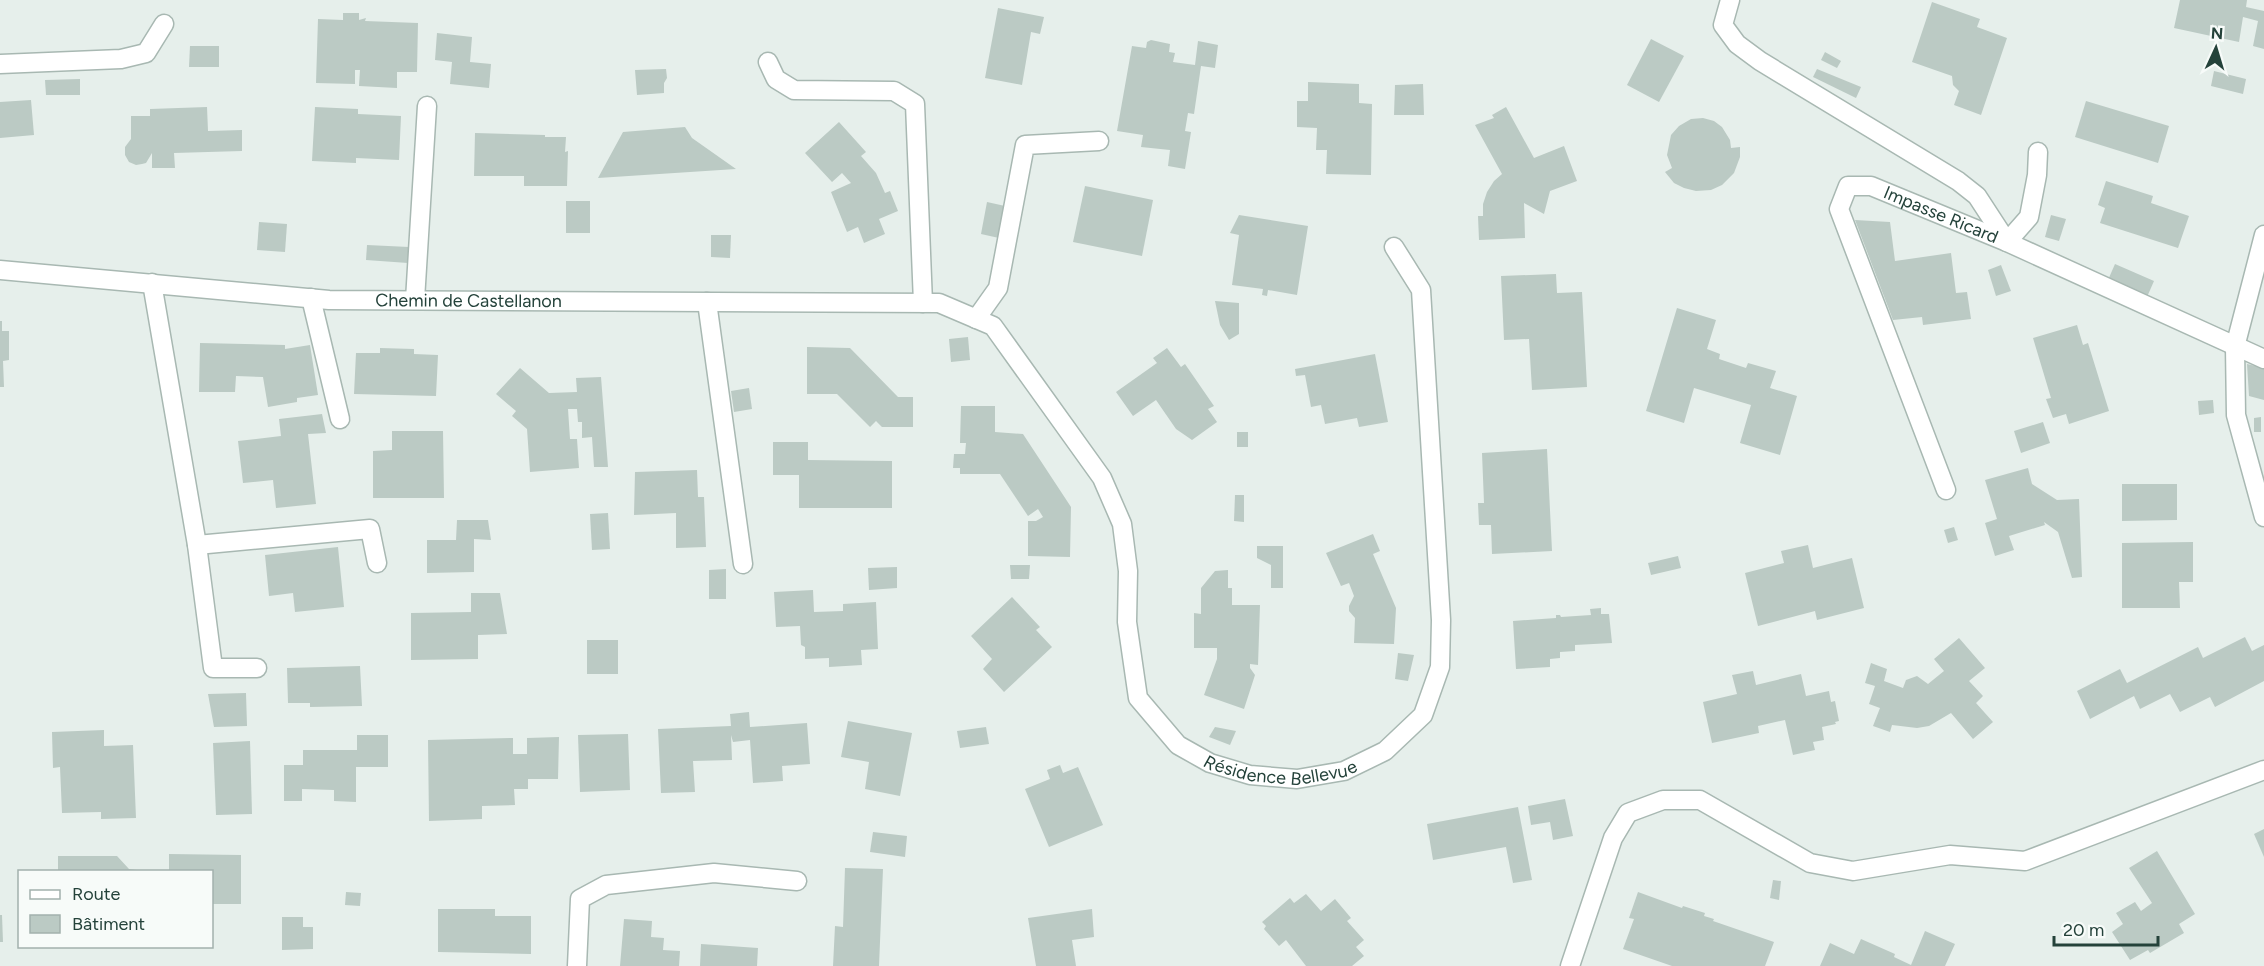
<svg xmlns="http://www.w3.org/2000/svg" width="2264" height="966" font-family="Figtree,sans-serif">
<rect width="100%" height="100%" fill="#e6efeb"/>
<g fill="#bbcac4">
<polygon points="2180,0 2247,0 2246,7 2264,11 2264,49 2253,46 2258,21 2243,17 2239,42 2174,28"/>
<polygon points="1932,2 1980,19 1977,27 2007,38 1981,115 1954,105 1959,91 1953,85 1952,76 1912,62"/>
<polygon points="998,8 1044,17 1040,34 1031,32 1022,85 985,78"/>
<polygon points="343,13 359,13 359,20 366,18 365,21 418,23 417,72 397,72 397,88 359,86 360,70 355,70 355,84 316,83 318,19 343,20"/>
<polygon points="437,33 472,37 470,62 491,64 489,88 450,84 452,62 435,60"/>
<polygon points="1651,39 1684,56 1659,102 1627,85"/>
<polygon points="1151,40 1170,44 1169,52 1175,53 1173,62 1195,65 1198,41 1218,45 1215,68 1201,66 1194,114 1188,113 1185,131 1191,132 1185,169 1168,166 1170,150 1141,147 1143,135 1117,131 1132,46 1146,48 1147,42"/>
<polygon points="190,46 219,46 219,67 189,67"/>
<polygon points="1825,52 1841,61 1837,68 1821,60"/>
<polygon points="666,69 667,78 664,83 664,93 637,95 635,70"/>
<polygon points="1817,69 1861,87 1856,98 1813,77"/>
<polygon points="2214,71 2246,79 2243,94 2211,86"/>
<polygon points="80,79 80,95 46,95 45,80"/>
<polygon points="1308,82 1359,84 1359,103 1372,104 1371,175 1326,174 1327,150 1316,150 1317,128 1297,127 1297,101 1308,101"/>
<polygon points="1423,84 1424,115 1394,115 1395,85"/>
<polygon points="31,100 34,135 0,138 0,102"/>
<polygon points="2086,101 2169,126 2158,163 2075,137"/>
<polygon points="207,107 208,131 242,130 242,151 174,153 175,168 152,168 152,153 146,163 142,164 136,165 129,162 125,155 125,147 131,139 131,116 150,116 150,109"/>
<polygon points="315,107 358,109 358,114 401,116 399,160 356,158 356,163 312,161"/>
<polygon points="1506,107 1534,158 1564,146 1577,181 1550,191 1544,214 1524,203 1525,238 1479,240 1478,216 1483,216 1483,204 1487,192 1494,181 1502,174 1475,125 1494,118 1492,115"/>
<polygon points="1703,118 1714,121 1722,127 1730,140 1731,148 1740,147 1740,157 1734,173 1722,185 1711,190 1696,191 1684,188 1674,183 1665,172 1672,168 1667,155 1671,135 1679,126 1691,119"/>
<polygon points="839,122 866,152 861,156 876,173 885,193 890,191 898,211 879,219 885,234 864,243 858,227 847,232 831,192 851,183 842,173 832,182 805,153"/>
<polygon points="685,127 692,138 736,169 598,178 623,132"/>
<polygon points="475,133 545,135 545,137 566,137 565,152 568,151 567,186 524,186 524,176 474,176"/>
<polygon points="2106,181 2153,196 2151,203 2189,216 2178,248 2100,223 2105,208 2098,205"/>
<polygon points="1085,186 1153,200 1142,256 1073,242"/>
<rect x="566" y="201" width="24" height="32"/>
<polygon points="987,202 1005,206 999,238 981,234"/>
<polygon points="1239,215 1308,226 1297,295 1268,290 1267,296 1262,295 1263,289 1232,285 1239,235 1230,233"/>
<polygon points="2051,215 2066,219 2059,241 2045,237"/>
<polygon points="1855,220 1890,222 1895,261 1951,253 1956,293 1967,292 1971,319 1923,325 1922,317 1893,320"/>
<polygon points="259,222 287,224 285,252 257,250"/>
<polygon points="711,235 731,235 730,258 711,257"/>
<polygon points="367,245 409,247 408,263 366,260"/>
<polygon points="2115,264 2154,281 2147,297 2108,280"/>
<polygon points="2001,265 2011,291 1996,296 1988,270"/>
<polygon points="1556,274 1557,293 1582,292 1587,387 1532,390 1529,339 1504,340 1501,276"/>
<polygon points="1215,301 1239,303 1239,334 1229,340 1220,325"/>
<polygon points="1677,308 1716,320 1707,349 1720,354 1719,359 1746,368 1748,363 1776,371 1770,388 1797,396 1780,455 1740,443 1751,405 1694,388 1684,423 1646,411"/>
<polygon points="0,321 2,321 2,331 9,331 9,360 3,361 4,387 0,387"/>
<polygon points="2077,325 2083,345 2088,343 2109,411 2069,424 2066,414 2053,418 2046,399 2051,398 2033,338"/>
<polygon points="968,337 970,360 951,362 949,339"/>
<polygon points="200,343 285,345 285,349 310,345 318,395 297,398 297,402 268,407 263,377 236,376 235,392 199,392"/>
<polygon points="807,347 850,348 898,397 913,397 913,427 882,427 876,421 870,427 837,394 807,394"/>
<polygon points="380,348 414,349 414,354 438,355 436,396 354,394 356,353 380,353"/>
<polygon points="1167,348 1181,367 1185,364 1214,406 1208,409 1217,422 1192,440 1176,429 1156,400 1133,416 1116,392 1157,363 1153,358"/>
<polygon points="1375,354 1388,422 1359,427 1357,418 1325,424 1321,405 1311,407 1305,375 1296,376 1295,369"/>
<polygon points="2247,364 2264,368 2264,400 2249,396"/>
<polygon points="520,368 549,393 577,392 576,378 601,377 608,467 594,467 592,437 582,438 582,422 578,422 577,409 568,409 570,439 577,439 579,468 530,472 527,429 512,416 516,411 496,394"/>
<polygon points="749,388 752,409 734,412 731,391"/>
<polygon points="2213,400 2214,413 2199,415 2198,401"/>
<polygon points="961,406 995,406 995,432 1023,434 1071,507 1070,557 1028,556 1028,521 1036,521 1043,517 1038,509 1028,516 1000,474 960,474 960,468 953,468 954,454 965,454 966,443 960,443"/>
<polygon points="322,414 326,433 308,434 316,504 276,508 273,480 243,483 238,441 281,436 279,419"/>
<polygon points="2261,417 2261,432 2254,432 2254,418"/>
<polygon points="2043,422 2050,443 2021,453 2014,431"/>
<polygon points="392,431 443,431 444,498 373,498 373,451 392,450"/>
<rect x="1237" y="432" width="11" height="15"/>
<polygon points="773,442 808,442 808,460 892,461 892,508 799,508 799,475 773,475"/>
<polygon points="1547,449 1552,551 1492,554 1491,525 1479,525 1478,503 1484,503 1482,453"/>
<polygon points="2028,468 2032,484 2057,500 2079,499 2082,577 2072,578 2058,532 2044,522 2045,525 2009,536 2014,550 1995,556 1985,523 1997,519 1985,480"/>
<polygon points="697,470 698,497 704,497 706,547 676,548 676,513 634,515 635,472"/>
<polygon points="2122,484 2177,484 2177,520 2122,521"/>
<polygon points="1235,495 1244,495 1244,522 1234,521"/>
<polygon points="608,513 610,549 592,550 590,514"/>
<polygon points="457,520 488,520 491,540 474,539 474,572 427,573 427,540 456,540"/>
<polygon points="1954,527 1958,540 1948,543 1944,530"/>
<polygon points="1373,534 1380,551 1373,554 1396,608 1394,644 1354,643 1355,618 1349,611 1349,606 1354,596 1349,583 1341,586 1326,553"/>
<polygon points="2193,542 2193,582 2179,582 2180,608 2122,608 2122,543"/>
<polygon points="1808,545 1813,568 1852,558 1864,608 1817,620 1815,611 1758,626 1745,573 1784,563 1781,551"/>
<polygon points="1257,546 1283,546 1283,588 1271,588 1271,565 1257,558"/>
<polygon points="338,547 344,607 295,612 293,593 269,596 265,555"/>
<polygon points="1678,556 1681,568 1651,575 1648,563"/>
<polygon points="1010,565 1030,565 1029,579 1011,579"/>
<polygon points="897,567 897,588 869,590 868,568"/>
<polygon points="726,569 726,599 709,599 709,570"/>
<polygon points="1228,570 1228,588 1232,588 1232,605 1260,605 1258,665 1250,664 1250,668 1255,675 1244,709 1204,695 1217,659 1217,648 1194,648 1194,613 1201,614 1201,588 1215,571"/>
<polygon points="813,590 814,612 843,611 843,604 876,602 878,649 861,650 862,665 829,667 829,658 805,659 805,647 801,645 800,626 776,627 774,592"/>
<polygon points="471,593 500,593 507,634 478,635 478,659 411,660 411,613 471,612"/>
<polygon points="1012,597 1040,627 1036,630 1052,647 1004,692 983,669 992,659 971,636"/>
<polygon points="1601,608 1601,614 1609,614 1612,643 1575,645 1575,651 1560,652 1560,658 1550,659 1550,667 1516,669 1513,621 1556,618 1556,615 1560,615 1561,617 1591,615 1590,609"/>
<polygon points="2245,637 2252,651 2264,645 2264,681 2215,707 2210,697 2180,712 2170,694 2140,709 2134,696 2090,719 2077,691 2120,669 2127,683 2198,647 2203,658"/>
<polygon points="1959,638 1985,668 1969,681 1983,696 1976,703 1993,722 1973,739 1951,713 1929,726 1917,728 1892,725 1890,732 1873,726 1880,708 1869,704 1875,686 1865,683 1871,663 1887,669 1884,681 1903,688 1906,680 1917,676 1928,684 1944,671 1934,659"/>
<rect x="587" y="640" width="31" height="34"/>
<polygon points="1398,653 1414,655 1408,681 1395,679"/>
<polygon points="360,666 362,706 310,707 310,703 288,703 287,668"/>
<polygon points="1753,671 1756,685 1801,674 1806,696 1829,691 1831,702 1835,701 1839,721 1835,722 1836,724 1822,727 1824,740 1813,742 1815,750 1793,755 1785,720 1758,726 1759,733 1712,743 1703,702 1737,694 1732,675"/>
<polygon points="246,693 247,726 214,727 208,694"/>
<polygon points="749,712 750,727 807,723 810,764 782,766 783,781 753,783 750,740 733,742 731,735 732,760 693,761 695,792 661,793 658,729 731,726 730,714"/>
<polygon points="848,721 912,733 900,796 865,789 869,762 841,757"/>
<polygon points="986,727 989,744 960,748 957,731"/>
<polygon points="1215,727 1236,731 1230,745 1209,737"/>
<polygon points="104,730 104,746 133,745 136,818 101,819 101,812 62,813 60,767 53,768 52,732"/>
<polygon points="628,734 630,790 580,792 578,735"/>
<polygon points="357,735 388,735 388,767 356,767 356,802 334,801 334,790 302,789 302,801 284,801 284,765 303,765 303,750 357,750"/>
<polygon points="559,737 558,779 528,779 528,789 514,789 515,805 482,806 482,819 429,821 428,740 513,738 513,754 527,754 527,738"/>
<polygon points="250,741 252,814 216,815 213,743"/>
<polygon points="1060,765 1063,773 1078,767 1103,825 1049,847 1025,789 1050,779 1047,770"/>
<polygon points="1565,799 1573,836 1553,840 1550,822 1531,825 1528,806"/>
<polygon points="1518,807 1532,880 1513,883 1506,847 1433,860 1427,824"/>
<polygon points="2264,829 2264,857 2254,834"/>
<polygon points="873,832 907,836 905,857 870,852"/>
<polygon points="2157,851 2195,914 2179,924 2184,933 2150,953 2148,950 2130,960 2112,932 2123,924 2116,913 2135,902 2141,911 2152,903 2129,868"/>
<polygon points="169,854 241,855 241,904 212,904 212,872 169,872"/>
<polygon points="58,856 117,856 129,869 137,870 137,872 58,872"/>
<polygon points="845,868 883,869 879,966 833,966 835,926 843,927"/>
<polygon points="1773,880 1781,881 1779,900 1770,898"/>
<polygon points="346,892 361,893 360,906 345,905"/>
<polygon points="1638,892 1682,908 1683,906 1705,913 1704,916 1714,919 1713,921 1774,942 1765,966 1672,966 1623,949 1634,919 1629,918"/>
<polygon points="1306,894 1321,911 1335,899 1351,918 1347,921 1364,940 1356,947 1364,956 1352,966 1306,966 1286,940 1279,946 1264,929 1266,926 1262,922 1290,898 1294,903"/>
<polygon points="438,909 495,909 495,916 531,916 531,954 438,952"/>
<polygon points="1092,909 1094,937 1072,940 1076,966 1036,966 1028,918"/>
<polygon points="0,915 2,915 3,942 0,942"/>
<polygon points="282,917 303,917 303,927 313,927 313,949 282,950"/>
<polygon points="624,919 652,921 651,937 664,938 663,950 680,951 679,966 620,966"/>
<polygon points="1925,931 1955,944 1945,966 1820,966 1830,943 1854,954 1861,939 1895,954 1894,957 1911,965"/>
<polygon points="701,944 758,948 757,966 700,966"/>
</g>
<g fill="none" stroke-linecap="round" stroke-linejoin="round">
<defs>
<g id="minor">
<polyline points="1730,0 1723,25 1737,44 1760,61 1958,181 1977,196 2007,242 2029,217 2037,175 2038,152"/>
<polyline points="768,62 776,79 794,90 894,91 915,104 923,303"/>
<polyline points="0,64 121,59 146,53 164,24"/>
<polyline points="2264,235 2235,347 2236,415 2264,517"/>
<path id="s1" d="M0,270L329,300L939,303L993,326L1102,478L1122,524L1128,571L1127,622L1138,698L1178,745L1210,763L1250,775L1297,779L1344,771L1385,751L1423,715L1440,667L1441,620L1421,290L1394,247"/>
<polyline points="152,283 197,545 213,668 257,668"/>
<polyline points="311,298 340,419"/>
<polyline points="415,300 427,106"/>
<polyline points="707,302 743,564"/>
<polyline points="976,319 998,288 1025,145 1099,141"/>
<path id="s2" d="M1946,490L1839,209L1848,186H1871L2007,242L2264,359"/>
<polyline points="197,545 370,529 377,563"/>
<polyline points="577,966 580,899 606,885 714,873 797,881"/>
<polyline points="1570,966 1613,838 1628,813 1663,800 1700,800 1810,863 1853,871 1950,855 2025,861 2264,770"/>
</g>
</defs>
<use href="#minor" stroke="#a8b8b2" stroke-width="21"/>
<use href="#minor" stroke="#fff" stroke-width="18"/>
</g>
<g text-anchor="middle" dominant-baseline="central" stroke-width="4.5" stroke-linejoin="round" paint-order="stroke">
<g font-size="18" fill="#24423a" stroke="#f7fbf9">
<text stroke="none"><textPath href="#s2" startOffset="424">Impasse Ricard</textPath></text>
<text stroke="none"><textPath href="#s1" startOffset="470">Chemin de Castellanon</textPath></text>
<text stroke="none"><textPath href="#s1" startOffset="1582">Résidence Bellevue</textPath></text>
</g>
</g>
<rect x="18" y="870" width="195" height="78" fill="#f7fbf9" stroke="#a3b1ad" stroke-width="1.5"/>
<rect x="30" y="890" width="30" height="9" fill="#ffffff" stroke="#a3b1ad" stroke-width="1.5"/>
<text x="72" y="900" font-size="18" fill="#24423a">Route</text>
<rect x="30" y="915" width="30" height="18" fill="#bbcac4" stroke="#a3b1ad" stroke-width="1.5"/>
<text x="72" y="930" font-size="18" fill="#24423a">Bâtiment</text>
<g transform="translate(2216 48) rotate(4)" stroke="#f7fbf9" stroke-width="4.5" paint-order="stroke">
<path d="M0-4.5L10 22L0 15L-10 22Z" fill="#24423a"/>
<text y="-9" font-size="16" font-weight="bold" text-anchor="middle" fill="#24423a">N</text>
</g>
<path d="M2054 936v9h104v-9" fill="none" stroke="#24423a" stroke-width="3"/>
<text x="2063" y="936" font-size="18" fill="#24423a" stroke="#f7fbf9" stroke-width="4.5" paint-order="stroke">20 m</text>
</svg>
